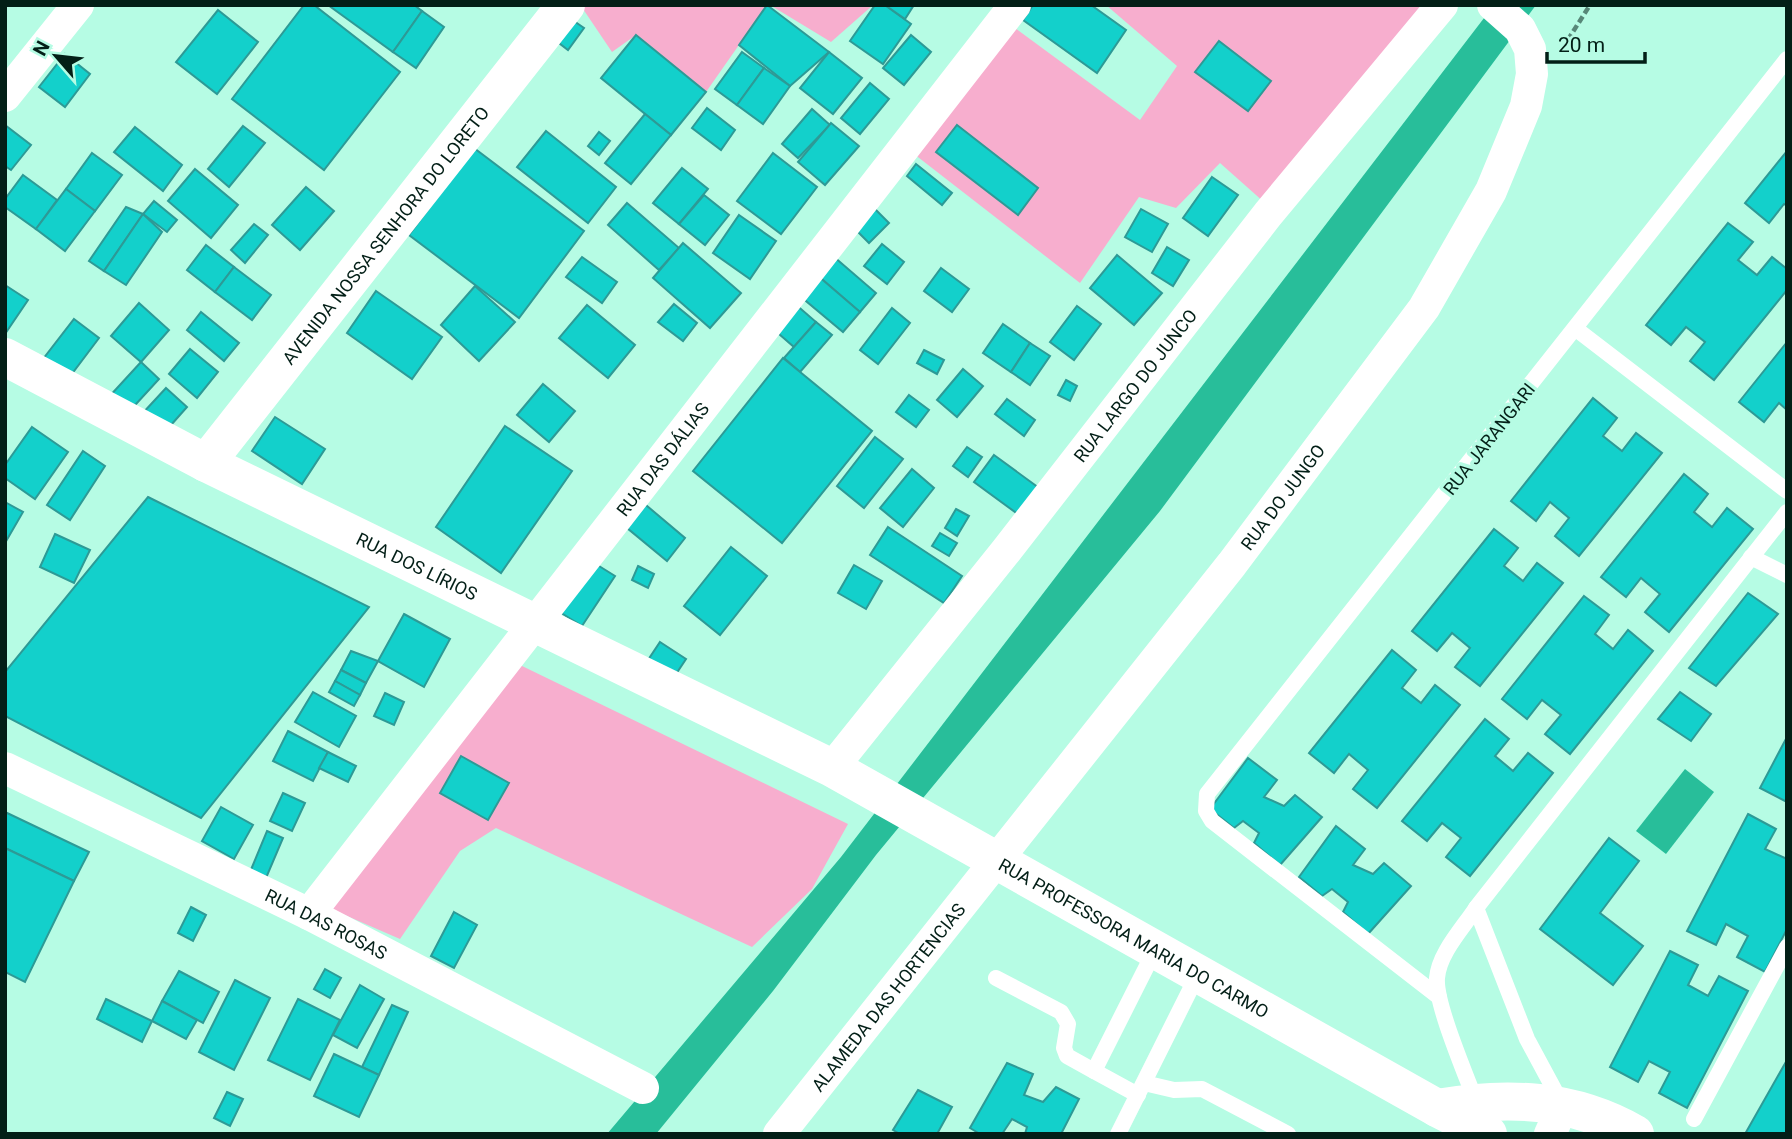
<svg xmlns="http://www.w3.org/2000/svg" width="1792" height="1139" font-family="Roboto,sans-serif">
<rect width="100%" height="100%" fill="#b6fce4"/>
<g fill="#f7aece">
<polygon points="767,5 706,92 636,35 612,52 581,6"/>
<polygon points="770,5 873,5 831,42"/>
<polygon points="1106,5 1427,5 1265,203 1220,163 1176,208 1139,197 1080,283 914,154 1015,28 1140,120 1177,66"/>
<polygon points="520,665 848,824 812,889 752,947 496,828 460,851 400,939 324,906"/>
</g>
<g fill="#28be9a">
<polygon points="1494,5 1536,5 1160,511 876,855 773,991 656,1134 607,1134 841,857"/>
<polygon points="1685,769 1714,792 1666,854 1636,831"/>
</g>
<g fill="#13d0cb" stroke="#2d9a96" stroke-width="2">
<polygon points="304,5 314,5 400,72 324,170 232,99"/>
<polygon points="328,5 414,5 422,11 393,52"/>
<polygon points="767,5 829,52 790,86 739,45"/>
<polygon points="875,5 885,5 911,24 883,64 850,41"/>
<polygon points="885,5 914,5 905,19"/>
<polygon points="1033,5 1091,5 1126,30 1097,73 1023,20"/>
<polygon points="218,10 258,42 217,94 176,62"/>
<polygon points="422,11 444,27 416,68 393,52"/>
<polygon points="571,19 584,28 568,50 555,40"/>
<polygon points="636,35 706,92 671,135 601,78"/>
<polygon points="911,35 931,52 904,85 883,68"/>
<polygon points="1219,41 1271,81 1248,111 1195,72"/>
<polygon points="742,52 764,68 737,105 715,89"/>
<polygon points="829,52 862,78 833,114 800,88"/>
<polygon points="65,54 90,74 65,107 39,87"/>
<polygon points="764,68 790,86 763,124 737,105"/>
<polygon points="870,83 889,99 860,134 841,118"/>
<polygon points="707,108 735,130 721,150 692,128"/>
<polygon points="812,109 830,125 798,158 782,144"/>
<polygon points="645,114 671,135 631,184 605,163"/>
<polygon points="831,123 859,146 825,185 798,162"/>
<polygon points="5,125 31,145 11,170 5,166"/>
<polygon points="957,125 1038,188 1018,215 936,152"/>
<polygon points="243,126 265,143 229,187 208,169"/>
<polygon points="135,127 182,165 163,191 114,152"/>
<polygon points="546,131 616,187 588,223 517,167"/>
<polygon points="599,132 610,141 599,155 588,146"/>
<polygon points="474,148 584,231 519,318 409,235"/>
<polygon points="1787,151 1787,206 1784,204 1769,223 1745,203"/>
<polygon points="92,153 122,175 95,211 66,189"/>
<polygon points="773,153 817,187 781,234 737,201"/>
<polygon points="916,164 952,193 942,205 907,176"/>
<polygon points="682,168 708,189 679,224 653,203"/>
<polygon points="195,169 238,205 211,238 168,201"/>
<polygon points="23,175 57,200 36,229 5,207 5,199"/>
<polygon points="1212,177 1238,195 1208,236 1183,218"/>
<polygon points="306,187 334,211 300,250 272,225"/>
<polygon points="66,189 95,211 65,251 36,229"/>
<polygon points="704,195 729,215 705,245 679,224"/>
<polygon points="154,201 177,220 167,232 143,214"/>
<polygon points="627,203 679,248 659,270 608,225"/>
<polygon points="872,206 889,223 869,243 852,226"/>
<polygon points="126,207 143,214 104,271 89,261"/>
<polygon points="1141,209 1168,224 1152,252 1125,237"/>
<polygon points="143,214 162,232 126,285 104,271"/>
<polygon points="739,215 776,241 750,279 713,253"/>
<polygon points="1728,223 1753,242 1738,260 1757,275 1772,257 1787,269 1787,290 1714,380 1690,361 1705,342 1686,327 1671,345 1646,325"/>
<polygon points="254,224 268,235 245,263 231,250"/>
<polygon points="683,243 741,293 710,328 653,278"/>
<polygon points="882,244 904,262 887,284 864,266"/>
<polygon points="206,245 234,267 215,292 187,270"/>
<polygon points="1167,247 1189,260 1173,286 1152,273"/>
<polygon points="1117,255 1162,293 1134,325 1090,288"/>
<polygon points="833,256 876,293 860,312 817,275"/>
<polygon points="582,257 617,282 602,303 566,277"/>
<polygon points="234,267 271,295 252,320 215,292"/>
<polygon points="941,268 969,289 952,312 924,291"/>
<polygon points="817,275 860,312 843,332 800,296"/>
<polygon points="5,285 28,300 5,334"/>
<polygon points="475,286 515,322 479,361 441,325"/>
<polygon points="376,291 442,337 412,379 347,333"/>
<polygon points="139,303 169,330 141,362 111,336"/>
<polygon points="794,303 816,322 794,347 772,328"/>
<polygon points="674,304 697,323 683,341 658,322"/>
<polygon points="587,305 635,345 608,378 559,338"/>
<polygon points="1077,306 1101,324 1074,360 1050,342"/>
<polygon points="892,308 910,323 878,364 860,350"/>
<polygon points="201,312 239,343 224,361 187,330"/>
<polygon points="74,319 99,338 68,379 43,359"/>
<polygon points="816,322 832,335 800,372 784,358"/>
<polygon points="1003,324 1030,343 1011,372 983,353"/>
<polygon points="1787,342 1787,410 1779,403 1764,422 1739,402"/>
<polygon points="1030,343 1050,356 1030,385 1011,372"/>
<polygon points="190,349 218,372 197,398 169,374"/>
<polygon points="924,350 944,360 937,374 917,363"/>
<polygon points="783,358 872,431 782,543 693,471"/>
<polygon points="141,362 159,379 125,416 107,399"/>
<polygon points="963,369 983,386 957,417 937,400"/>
<polygon points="1066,380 1077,386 1070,401 1058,395"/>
<polygon points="543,384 575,411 549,442 517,415"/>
<polygon points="166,388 187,407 163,434 141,415"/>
<polygon points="909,395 929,410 916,427 896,412"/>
<polygon points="1593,398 1617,418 1603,436 1622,451 1636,433 1662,453 1579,556 1555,536 1569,518 1550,502 1536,521 1511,501"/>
<polygon points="1007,399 1035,420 1024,436 995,414"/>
<polygon points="275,417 325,449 302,484 252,451"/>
<polygon points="505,426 572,471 501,573 436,527"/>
<polygon points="32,427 68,452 35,499 5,478 5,465"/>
<polygon points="875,437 903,459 864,508 837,486"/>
<polygon points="967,447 982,457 968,477 953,466"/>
<polygon points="83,451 105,466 70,520 47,505"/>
<polygon points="994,455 1039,488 1019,515 974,482"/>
<polygon points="912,469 934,488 903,527 880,508"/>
<polygon points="1684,474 1708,494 1694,512 1712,527 1727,508 1753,529 1669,632 1645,612 1660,594 1641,578 1626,597 1601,577"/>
<polygon points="148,497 369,607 201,818 5,716 5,672"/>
<polygon points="640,500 685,538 667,561 621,523"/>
<polygon points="5,502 23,512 5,543"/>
<polygon points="956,509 969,516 957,536 945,528"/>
<polygon points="888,527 962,576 944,603 870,555"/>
<polygon points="1494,529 1518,548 1504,566 1523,581 1537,563 1563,583 1480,686 1455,667 1470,648 1452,633 1437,651 1412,631"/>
<polygon points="940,533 957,543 949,556 932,546"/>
<polygon points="55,534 90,550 74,583 40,567"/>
<polygon points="731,547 767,576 720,635 684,606"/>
<polygon points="591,561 615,576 582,626 558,611"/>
<polygon points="854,565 882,581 866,609 838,593"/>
<polygon points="638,566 654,574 648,588 632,580"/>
<polygon points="1748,593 1778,614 1716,686 1689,668"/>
<polygon points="1584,596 1609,615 1595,634 1613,649 1628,630 1653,651 1570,754 1545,734 1561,715 1542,700 1527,719 1502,699"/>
<polygon points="404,614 450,639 424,687 378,661"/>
<polygon points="660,642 686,659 670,683 644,666"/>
<polygon points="1392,650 1416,670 1402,688 1421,703 1435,685 1460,705 1377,808 1353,789 1368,770 1349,754 1334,773 1309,753"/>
<polygon points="351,651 378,661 366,683 341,670"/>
<polygon points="341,670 366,683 360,695 335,681"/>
<polygon points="335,681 360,695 354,706 329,692"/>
<polygon points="313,692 356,716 339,747 295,722"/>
<polygon points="1680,692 1711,714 1691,741 1658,719"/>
<polygon points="385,693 404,702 394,725 374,716"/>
<polygon points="1485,719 1509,739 1495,756 1513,771 1528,753 1553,773 1470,876 1446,857 1461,838 1442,823 1427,841 1402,821"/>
<polygon points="288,731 328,752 313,781 273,761"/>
<polygon points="1787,737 1787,802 1760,788"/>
<polygon points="328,752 356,766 348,782 319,768"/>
<polygon points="461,756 509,783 488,820 440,793"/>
<polygon points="1248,758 1277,780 1264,797 1284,806 1295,795 1322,817 1280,865 1254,843 1259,833 1243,821 1234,828 1210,809"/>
<polygon points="283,793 305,803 292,831 270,821"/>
<polygon points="221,807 253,825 234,859 202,841"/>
<polygon points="5,812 89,852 74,881 5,848"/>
<polygon points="1748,814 1776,829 1765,849 1787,859 1787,929 1765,972 1737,957 1748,936 1726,924 1716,945 1687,931"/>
<polygon points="1336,826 1365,849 1353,865 1373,874 1384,863 1411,886 1368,934 1343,912 1348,902 1332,889 1322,896 1299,877"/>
<polygon points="267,831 283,838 266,878 250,872"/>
<polygon points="1609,838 1639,861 1600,913 1643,946 1613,985 1540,929"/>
<polygon points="5,848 74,881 25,982 5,972"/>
<polygon points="191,907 206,915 193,941 178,933"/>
<polygon points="454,912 477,925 454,968 431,956"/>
<polygon points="1670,951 1698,965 1688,985 1708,996 1719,976 1748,991 1687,1108 1659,1093 1670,1072 1649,1061 1638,1082 1610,1067"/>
<polygon points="325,969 341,978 330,998 314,989"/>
<polygon points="179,971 219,992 203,1023 162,1001"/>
<polygon points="235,980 270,998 234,1070 199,1052"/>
<polygon points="360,985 384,999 357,1048 333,1035"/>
<polygon points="106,999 152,1021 142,1042 97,1019"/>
<polygon points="298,999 340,1020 310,1080 268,1060"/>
<polygon points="162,1001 197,1020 186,1039 152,1021"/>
<polygon points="392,1005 408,1012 379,1075 362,1067"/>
<polygon points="334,1054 379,1075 359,1117 314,1096"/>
<polygon points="1787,1060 1787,1134 1745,1134"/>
<polygon points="1007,1063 1033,1074 1024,1095 1043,1102 1056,1087 1079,1099 1061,1134 1025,1134 1027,1127 1012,1119 1002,1134 980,1134 970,1128"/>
<polygon points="918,1090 952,1107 937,1134 900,1134 893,1130"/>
<polygon points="227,1092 243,1099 230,1126 214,1118"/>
</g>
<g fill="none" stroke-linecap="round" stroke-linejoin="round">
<polyline stroke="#578778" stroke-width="4.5" stroke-dasharray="7 3.5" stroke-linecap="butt" points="1562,49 1590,5"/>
<g stroke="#fff" stroke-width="16">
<polyline points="1576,329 1787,491"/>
<polyline points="1751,557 1787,575"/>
<polyline points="1476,908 1527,1039 1562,1104"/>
<polyline points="996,978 1061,1012 1068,1024 1064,1048 1067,1056 1094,1071"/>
<polyline points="1439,997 1212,821 1206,811 1207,794 1787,59"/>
<polyline points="1144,1083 1174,1090 1202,1089 1288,1134"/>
<polyline points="1138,1095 1094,1071 1155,950"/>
<path d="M1476,1102C1466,1075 1435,1003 1437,978C1439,953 1463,928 1476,908L1787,512"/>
<polyline points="1694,1119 1787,947"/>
<polyline points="1118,1134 1198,974"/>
</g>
<g stroke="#fff" stroke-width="32">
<polyline points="5,96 78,5"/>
<path id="s1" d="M5,768L309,914L643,1088"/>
<path id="s2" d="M832,768L1006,551L1268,214L1442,5"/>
<path id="s3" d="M309,914L1015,5"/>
<path id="s4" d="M779,1134L1232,564L1424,308L1491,191L1526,106L1532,74L1530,49L1520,29L1493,5"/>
<polyline points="1550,1134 1563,1106"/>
</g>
<g stroke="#fff" stroke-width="38">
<path id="s5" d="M5,357L206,463L832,768L1437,1108L1488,1134"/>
<path id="s6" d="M206,463L566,5"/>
<path d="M1437,1108C1506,1096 1573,1098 1635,1134"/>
</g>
</g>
<g text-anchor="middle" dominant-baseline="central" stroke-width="7" stroke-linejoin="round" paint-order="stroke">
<g font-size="18" fill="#031f17" stroke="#b6fce4">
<text stroke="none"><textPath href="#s6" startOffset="290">AVENIDA NOSSA SENHORA DO LORETO</textPath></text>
<text stroke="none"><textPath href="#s2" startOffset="488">RUA LARGO DO JUNCO</textPath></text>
<text transform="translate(1489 439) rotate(-52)">RUA JARANGARI</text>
<text stroke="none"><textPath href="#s3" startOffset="576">RUA DAS DÁLIAS</textPath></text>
<text stroke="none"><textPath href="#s4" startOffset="812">RUA DO JUNGO</textPath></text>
<text stroke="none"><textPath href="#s5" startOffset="462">RUA DOS LÍRIOS</textPath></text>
<text stroke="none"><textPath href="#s1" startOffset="357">RUA DAS ROSAS</textPath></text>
<text stroke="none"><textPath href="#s5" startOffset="1270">RUA PROFESSORA MARIA DO CARMO</textPath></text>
<text stroke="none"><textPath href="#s4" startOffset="175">ALAMEDA DAS HORTENCIAS</textPath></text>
</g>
</g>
<rect width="1792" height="1139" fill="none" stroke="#031f17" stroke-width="14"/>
<g transform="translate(56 56) rotate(298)" stroke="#b6fce4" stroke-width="5" paint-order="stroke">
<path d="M0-5L12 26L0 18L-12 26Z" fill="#031f17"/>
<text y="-10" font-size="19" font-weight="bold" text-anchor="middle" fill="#031f17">N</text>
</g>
<path d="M1547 52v10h98v-10" fill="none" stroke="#031f17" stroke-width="3.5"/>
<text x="1558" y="52" font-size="21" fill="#031f17" stroke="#b6fce4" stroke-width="5" paint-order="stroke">20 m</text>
</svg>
